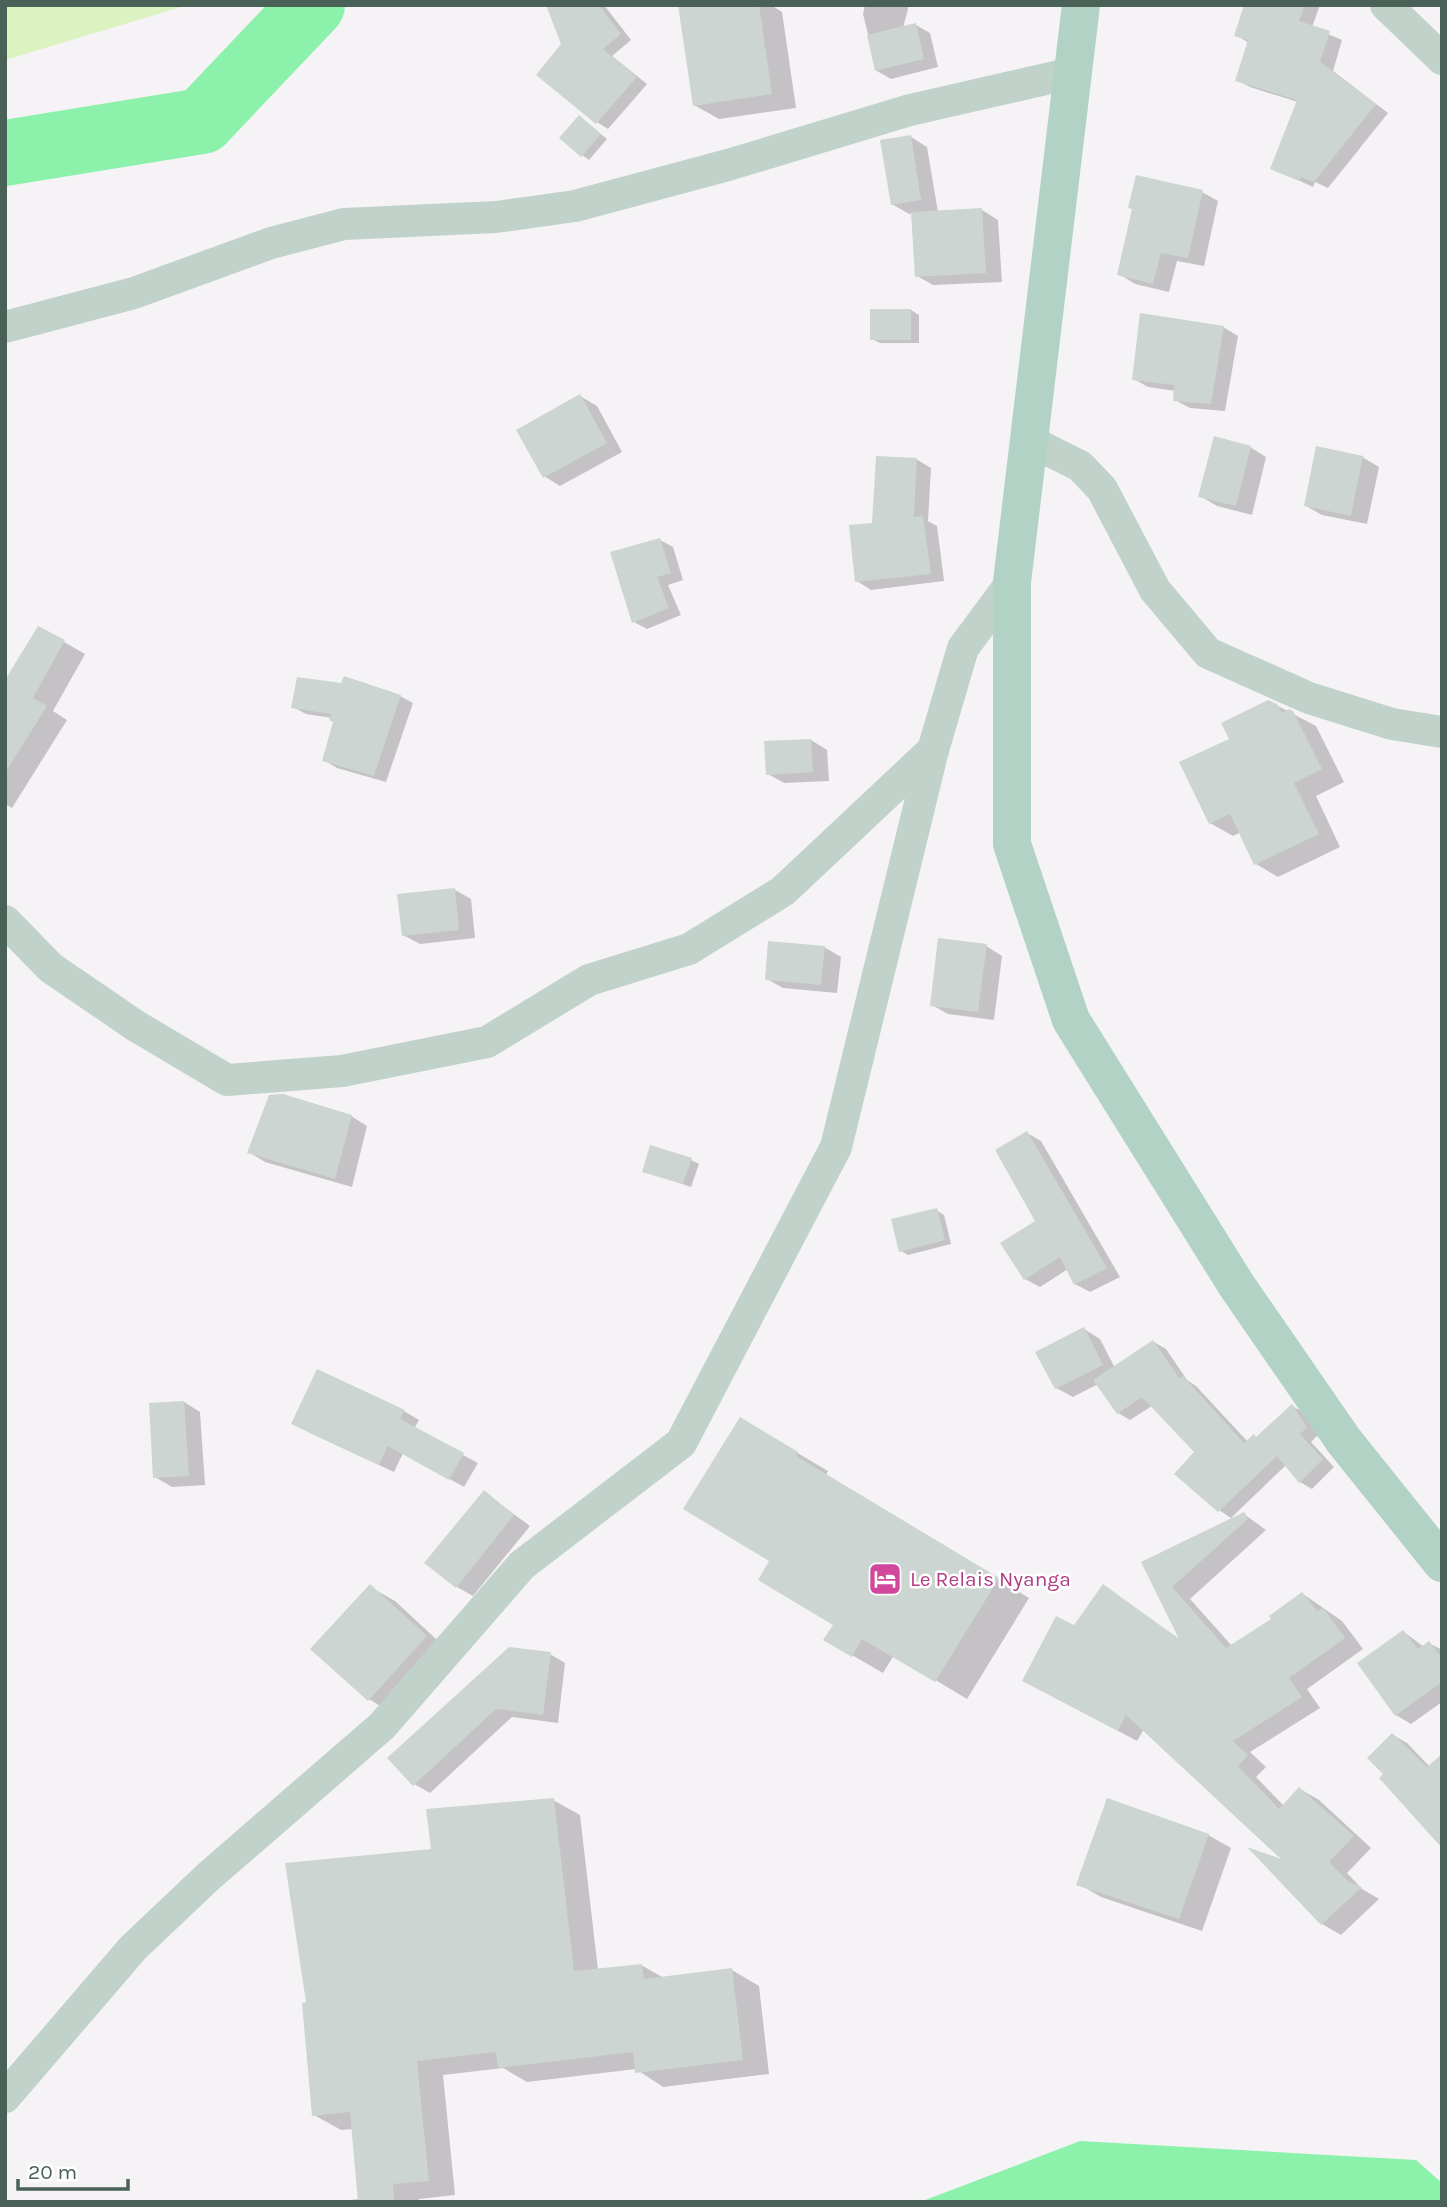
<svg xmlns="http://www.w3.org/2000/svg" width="1447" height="2207" font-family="Karla,sans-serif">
<rect width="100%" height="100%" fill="#f5f3f5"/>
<polygon fill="#dbf3c1" points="5,5 188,5 5,60"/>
<polygon fill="#8cf1ab" points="1080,2141 1416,2160 1442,2183 1442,2202 920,2202"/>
<g fill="#0003">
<polygon points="547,5 604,5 631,40 612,56 647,84 608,129 597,122"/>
<polygon points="704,5 771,5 782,12 796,108 719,119 694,105"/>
<polygon points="865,5 909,5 903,28 916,25 930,33 938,67 891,79 877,71 863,14"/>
<polygon points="1266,5 1320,5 1312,27 1342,40 1333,71 1388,113 1328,188 1315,182 1313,187 1272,168 1298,102 1250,87 1237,80 1249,43 1236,35"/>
<polygon points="579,117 607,139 589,160 582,155"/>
<polygon points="911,137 927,147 938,212 982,210 998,220 1002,282 933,285 917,276 913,213 909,214 892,204"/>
<polygon points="1202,192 1218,201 1204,266 1177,261 1169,292 1135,284 1119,274"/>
<polygon points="911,310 919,315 919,343 880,343 872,339"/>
<polygon points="1223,327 1238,336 1225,411 1190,408 1175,400 1176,391 1148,387 1134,379"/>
<polygon points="580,396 597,406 622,452 560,486 544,476"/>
<polygon points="1250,447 1266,457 1252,515 1217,506 1200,496"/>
<polygon points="1362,457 1379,467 1367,524 1322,515 1306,506"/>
<polygon points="916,459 931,468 928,521 937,526 944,581 871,590 857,581 874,524"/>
<polygon points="660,540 673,547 683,580 668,585 681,615 647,629 634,622"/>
<polygon points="64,642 85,654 53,711 67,720 12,808 5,804 5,682"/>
<polygon points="400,696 413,703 386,782 337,768 324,760 335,722 332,718 306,714 293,707"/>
<polygon points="1276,705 1316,726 1344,782 1316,796 1340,847 1278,877 1256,864 1241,832 1233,836 1210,823 1231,739"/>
<polygon points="811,740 827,750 829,781 784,783 768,774"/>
<polygon points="455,890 471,899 475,938 420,944 403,935"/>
<polygon points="986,946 1002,956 994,1020 948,1014 932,1005"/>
<polygon points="824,947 841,957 837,993 783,988 767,979"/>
<polygon points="351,1116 367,1126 352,1187 265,1162 249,1152"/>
<polygon points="1027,1133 1041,1141 1120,1277 1090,1292 1075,1284 1068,1269 1040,1287 1025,1279 1037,1221"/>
<polygon points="691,1160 699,1164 691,1187 644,1171"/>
<polygon points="936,1210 944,1215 951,1244 908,1255 901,1251"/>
<polygon points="1084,1329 1100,1339 1115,1368 1154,1342 1166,1349 1187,1380 1196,1386 1248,1442 1257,1438 1292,1406 1305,1413 1319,1434 1311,1442 1334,1467 1312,1489 1300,1482 1286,1465 1231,1518 1219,1510 1196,1452 1152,1406 1130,1420 1118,1413 1098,1384 1073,1397 1056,1388"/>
<polygon points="184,1402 200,1412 205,1485 172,1487 155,1477"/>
<polygon points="404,1411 419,1420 414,1429 478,1463 464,1487 403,1453 394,1472 308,1432"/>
<polygon points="740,1419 828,1471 826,1475 1029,1598 967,1699 894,1655 883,1673 826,1640 835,1625 771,1560"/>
<polygon points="484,1492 530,1526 473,1596 457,1587"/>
<polygon points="1244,1514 1266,1530 1190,1599 1232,1646 1274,1619 1303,1594 1342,1621 1363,1649 1307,1689 1320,1708 1250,1752 1266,1767 1256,1777 1284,1806 1300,1789 1319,1800 1371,1848 1347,1873 1362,1889 1379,1899 1341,1935 1322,1924 1288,1863 1144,1729 1137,1741 1043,1691 1074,1627 1103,1587 1181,1640 1143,1563"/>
<polygon points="370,1587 395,1601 450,1652 393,1714 369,1699"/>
<polygon points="1404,1632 1424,1647 1429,1643 1442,1650 1442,1702 1411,1724 1396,1715"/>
<polygon points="550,1654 565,1663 558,1723 512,1717 430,1793 414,1784"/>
<polygon points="1393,1735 1407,1743 1430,1767 1442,1772 1385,1774"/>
<polygon points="553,1800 580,1815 598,1970 641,1965 664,1978 732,1970 759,1986 769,2074 663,2087 636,2069 527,2082 503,2068 443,2075 455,2195 419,2199 419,2202 331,2202 359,2199 353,2129 341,2130 314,2115 308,2004 433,1851"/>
<polygon points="1208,1835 1231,1848 1202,1931 1101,1897 1079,1884"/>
</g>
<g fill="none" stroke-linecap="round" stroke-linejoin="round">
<polyline stroke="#8cf1ab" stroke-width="66" points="5,153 202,121 312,5"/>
</g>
<g fill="#ccd5d2">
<polygon points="546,5 599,5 621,34 603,49 637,77 596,124 536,75 561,44"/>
<polygon points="678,5 759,5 772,94 693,106"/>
<polygon points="1244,5 1305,5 1299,21 1330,31 1320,62 1376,104 1314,182 1301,177 1299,181 1270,169 1297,100 1235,81 1248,40 1234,36"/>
<polygon points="916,23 924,59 875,71 867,35"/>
<polygon points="579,115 601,134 581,157 559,138"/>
<polygon points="911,135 921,200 891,205 880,140"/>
<polygon points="1136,175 1203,190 1188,258 1161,253 1153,284 1117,275 1132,209 1128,208"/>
<polygon points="982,208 986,273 915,277 911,212"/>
<rect x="870" y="309" width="41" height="31"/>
<polygon points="1140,313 1224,326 1211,404 1173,401 1174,385 1132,380"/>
<polygon points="580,394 607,443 543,478 516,430"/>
<polygon points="1214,436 1251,446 1236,506 1198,497"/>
<polygon points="1316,446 1363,456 1351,516 1304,506"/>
<polygon points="876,456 917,458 914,517 923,516 931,574 855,582 849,525 872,523"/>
<polygon points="660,538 671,573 657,577 669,608 632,623 610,552"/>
<polygon points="38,626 65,640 33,698 47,706 5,773 5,680"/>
<polygon points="344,676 401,695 374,776 322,761 333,722 329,720 331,714 291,708 297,677 341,683"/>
<polygon points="1268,700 1277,704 1282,713 1289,709 1293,711 1322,769 1294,783 1319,834 1254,865 1230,814 1209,824 1179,762 1229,739 1221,723"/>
<polygon points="811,739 813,772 766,775 764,741"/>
<polygon points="455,888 459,930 402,936 397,894"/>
<polygon points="938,938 987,944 978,1012 930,1006"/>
<polygon points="768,941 825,946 821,985 765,980"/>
<polygon points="283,1094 352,1115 335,1179 247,1153 269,1095"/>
<polygon points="1027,1131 1107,1268 1074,1285 1060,1257 1024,1280 1000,1243 1035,1221 995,1150"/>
<polygon points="650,1145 692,1158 683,1184 642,1172"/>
<polygon points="937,1208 945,1240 899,1252 891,1219"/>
<polygon points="1084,1327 1103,1365 1055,1389 1035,1352"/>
<polygon points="1153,1340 1180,1379 1183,1376 1244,1443 1254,1434 1256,1437 1292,1404 1307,1427 1300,1434 1323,1459 1299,1483 1277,1456 1218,1512 1174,1474 1194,1452 1142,1397 1117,1414 1093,1380"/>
<polygon points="317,1369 405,1410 400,1419 464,1453 449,1480 388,1446 379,1465 291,1424"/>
<polygon points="184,1401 189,1476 153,1478 149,1403"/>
<polygon points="740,1417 798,1452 796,1456 999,1578 935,1682 862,1639 852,1657 823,1640 833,1625 758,1580 769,1561 683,1509"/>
<polygon points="484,1490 514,1515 456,1588 424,1563"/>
<polygon points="1244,1512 1248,1519 1172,1587 1226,1648 1271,1619 1269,1616 1302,1592 1317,1611 1323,1608 1345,1638 1289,1678 1302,1697 1233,1741 1248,1755 1238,1766 1279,1809 1299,1787 1354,1836 1329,1862 1349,1882 1362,1887 1321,1925 1247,1847 1281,1859 1126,1715 1118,1731 1022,1681 1056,1616 1074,1625 1103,1584 1179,1639 1141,1562"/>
<polygon points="370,1584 427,1636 368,1701 310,1649"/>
<polygon points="1403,1630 1418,1649 1429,1641 1442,1658 1442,1682 1395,1716 1357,1663"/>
<polygon points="509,1647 551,1652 543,1715 496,1709 413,1786 387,1758"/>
<polygon points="1392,1733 1427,1767 1442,1754 1442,1848 1379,1778 1383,1774 1367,1758"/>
<polygon points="554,1798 574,1971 642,1964 644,1979 732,1968 743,2060 635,2073 633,2052 498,2068 496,2052 417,2061 429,2181 393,2184 394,2202 358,2202 350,2112 312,2116 302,2003 306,2002 285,1863 431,1849 426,1809"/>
<polygon points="1107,1798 1209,1834 1179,1919 1076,1885"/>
</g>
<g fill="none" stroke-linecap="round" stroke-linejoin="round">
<g stroke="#c0d2ca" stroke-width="32">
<polyline points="1386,5 1442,59"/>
<polyline points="5,327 134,293 271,243 344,224 496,217 575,206 728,165 910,110 1072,73"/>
<polyline points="1030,441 1080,466 1102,489 1155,590 1208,653 1309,698 1392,724 1442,732"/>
<polyline points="5,921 51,968 136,1026 227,1080 342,1071 487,1042 589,980 689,949 783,891 933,750 963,648 1012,582"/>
<polyline points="5,2097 133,1948 209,1876 382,1726 522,1565 681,1443 836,1147 933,750"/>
</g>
<polyline stroke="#b1d2c5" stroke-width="38" points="1081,5 1012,582 1012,844 1071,1020 1237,1286 1344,1441 1442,1563"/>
</g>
<defs>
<symbol id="hotel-square" viewBox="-11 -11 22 22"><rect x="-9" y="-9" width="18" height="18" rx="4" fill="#d1479c" stroke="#fff"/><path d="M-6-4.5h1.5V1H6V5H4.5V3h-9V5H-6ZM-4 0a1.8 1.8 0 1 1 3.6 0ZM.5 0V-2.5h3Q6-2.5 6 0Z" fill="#fff"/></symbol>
</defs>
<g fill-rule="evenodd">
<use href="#hotel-square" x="866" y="1560" width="38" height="38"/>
</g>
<g text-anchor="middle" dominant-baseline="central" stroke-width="5" stroke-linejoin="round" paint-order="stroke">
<g font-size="21" fill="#b23c85" stroke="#fff" text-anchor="start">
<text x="910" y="1579">Le Relais Nyanga</text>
</g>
</g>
<rect width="1447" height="2207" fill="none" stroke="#496157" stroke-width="14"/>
<path d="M18 2179v10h110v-10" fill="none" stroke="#496157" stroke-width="3.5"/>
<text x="28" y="2179" font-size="21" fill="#496157" stroke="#ffffff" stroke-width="5" paint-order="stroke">20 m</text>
</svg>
